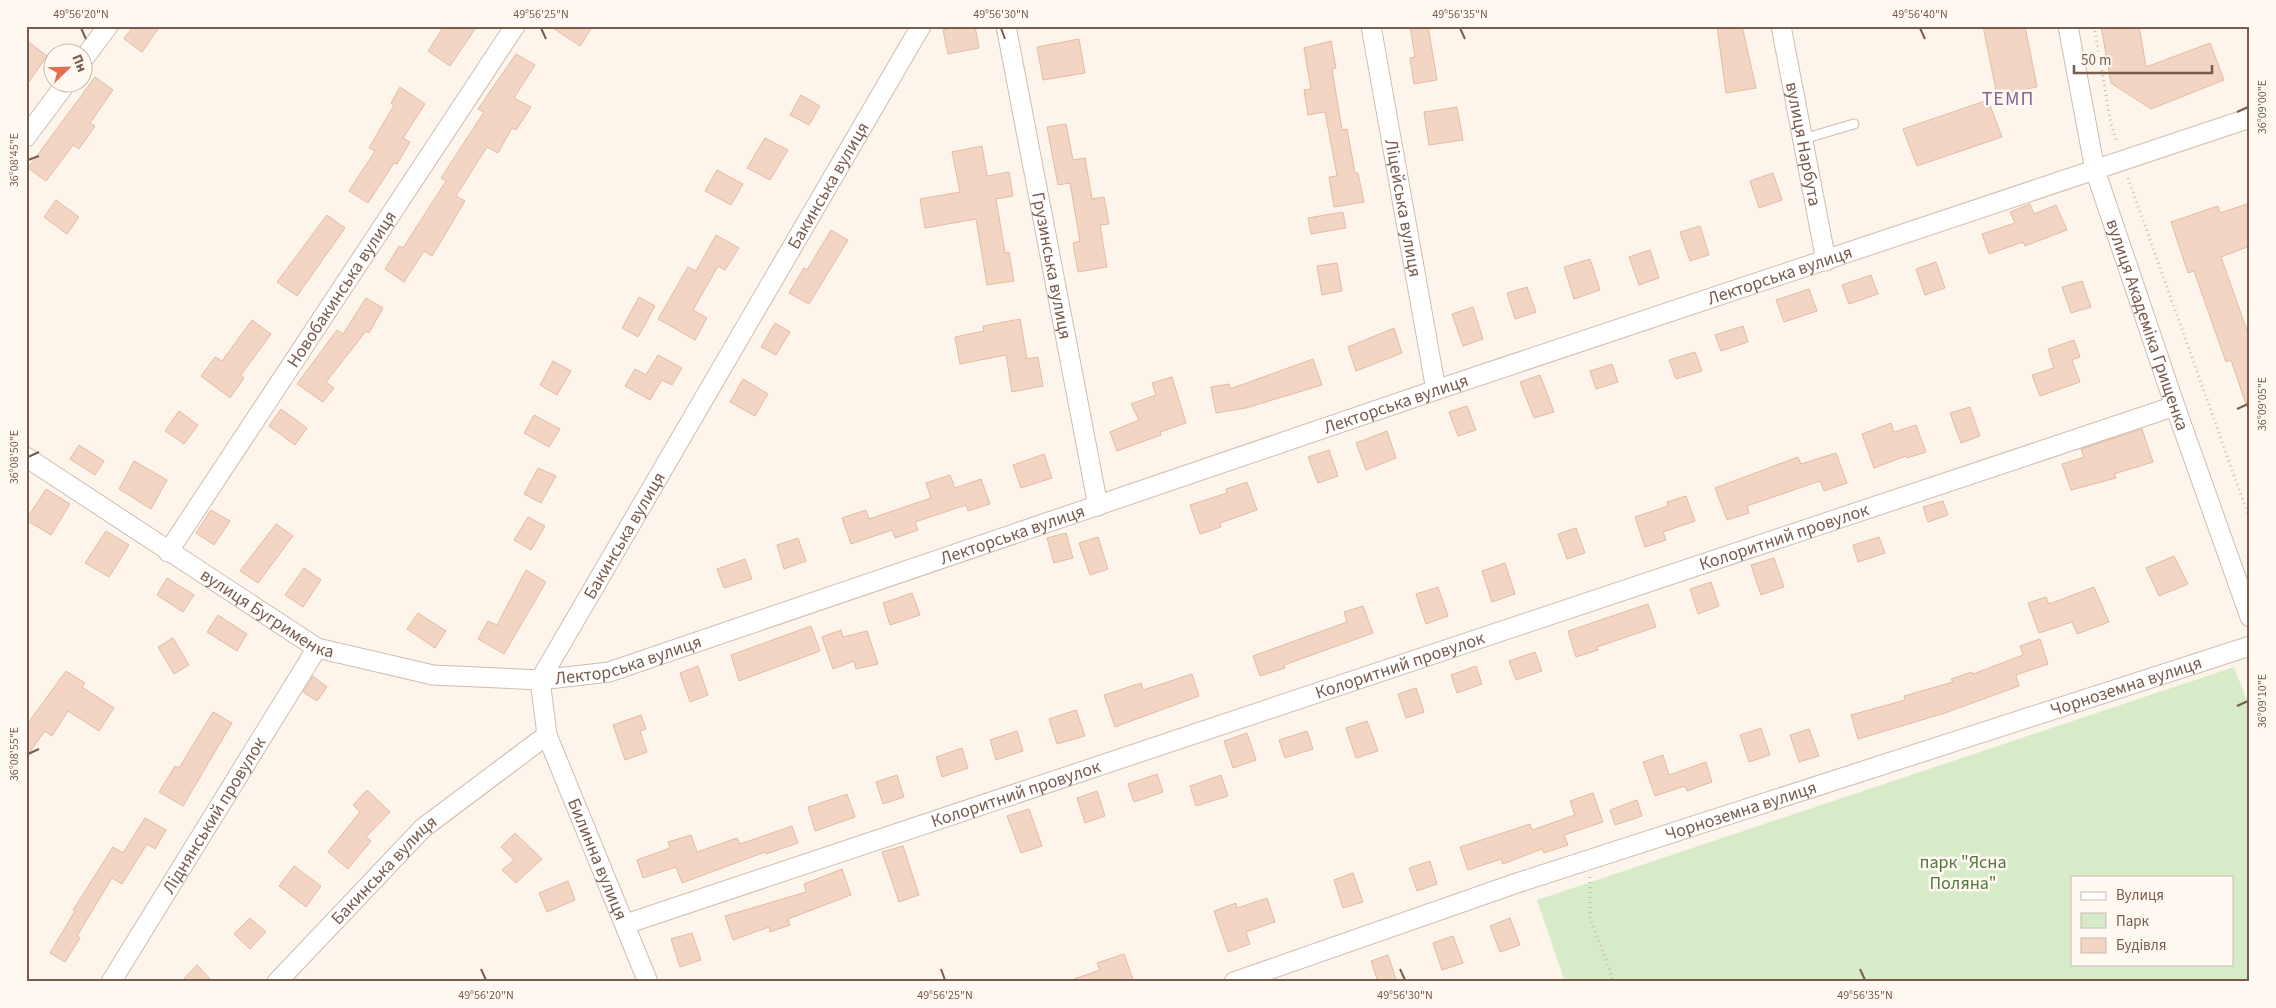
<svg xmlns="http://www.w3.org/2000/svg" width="2276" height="1008" font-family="'Source Sans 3',sans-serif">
<rect width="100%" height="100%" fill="#fdf5eb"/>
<path fill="#d7ebc9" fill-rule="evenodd" d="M2234,667L2250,709V982H1565L1537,900ZM2072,877H2232V964H2072Z"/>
<g fill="#f2d5c3" stroke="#e4bba3">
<polygon points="133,26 160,26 142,52 124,39"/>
<polygon points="444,26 477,26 450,66 428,51"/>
<polygon points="550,26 593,26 580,46"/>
<polygon points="963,26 975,26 979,48 948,54 943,30"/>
<polygon points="1410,26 1428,26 1437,80 1414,84 1410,58 1415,57"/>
<polygon points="1717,26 1742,26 1756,88 1726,93"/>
<polygon points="1983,26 2025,26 2037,87 1997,95"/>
<polygon points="2101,26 2139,26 2146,67 2210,43 2224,80 2151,109 2111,83"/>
<polygon points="1079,39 1085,73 1043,80 1037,47"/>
<polygon points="26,40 47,56 26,86"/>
<polygon points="1331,41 1336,68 1332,69 1342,130 1347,129 1355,173 1358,173 1364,202 1334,207 1329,177 1337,176 1325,112 1308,115 1304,90 1311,89 1304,48"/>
<polygon points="516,54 535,65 514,98 531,107 516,130 512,128 498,153 487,147 456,196 465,201 443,238 432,256 424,251 404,282 385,269 399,246 403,248 446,181 441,178 484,112 478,109"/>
<polygon points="95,77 113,90 90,123 95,126 79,149 73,145 46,181 28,168"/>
<polygon points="400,87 425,104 403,138 410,142 397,164 394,163 368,203 349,191 375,151 369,148 394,105 391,103"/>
<polygon points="801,95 820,106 809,125 790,115"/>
<polygon points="1988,100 2002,137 1917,166 1903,129"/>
<polygon points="1457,107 1463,140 1429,145 1424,112"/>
<polygon points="1066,124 1073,160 1085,158 1092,199 1104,197 1109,224 1100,225 1107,267 1078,272 1073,243 1080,241 1070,183 1058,185 1047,127"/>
<polygon points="765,138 788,150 770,180 747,168"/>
<polygon points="982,146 987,176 1009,172 1013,196 996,199 1005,253 1009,252 1014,281 987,285 976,219 925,228 920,199 960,192 952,152"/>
<polygon points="717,170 743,184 731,205 705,191"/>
<polygon points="1773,173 1782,200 1759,208 1750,181"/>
<polygon points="56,200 79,217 67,234 44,217"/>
<polygon points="2250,203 2250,246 2221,257 2250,339 2250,407 2247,407 2231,360 2226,362 2194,271 2188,273 2171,222 2218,206 2220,213"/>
<polygon points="2030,204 2034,214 2056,205 2067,230 2025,246 2023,242 1989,254 1982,234 2015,223 2010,212"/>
<polygon points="1343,212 1346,228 1311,234 1308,218"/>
<polygon points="327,215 345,228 297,296 277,282"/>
<polygon points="1700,226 1709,255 1690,261 1680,232"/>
<polygon points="831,230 848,240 809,304 789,293 804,268 807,270"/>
<polygon points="716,235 739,248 725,270 718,266 693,310 707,318 695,340 658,319 688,267 696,271"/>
<polygon points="1650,250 1659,278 1639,285 1629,257"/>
<polygon points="1590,259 1600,290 1574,299 1564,267"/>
<polygon points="1936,262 1945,288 1925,295 1916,269"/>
<polygon points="1337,263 1342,291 1322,295 1317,266"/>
<polygon points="1871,275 1878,294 1849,304 1842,285"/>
<polygon points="2082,281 2091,307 2071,313 2062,287"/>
<polygon points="1527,287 1536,312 1515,319 1507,293"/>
<polygon points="1809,289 1817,311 1784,322 1776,300"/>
<polygon points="639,297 655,306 638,337 622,328"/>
<polygon points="366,298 383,308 369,333 366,331 326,382 334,388 323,402 297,384 337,330 343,334"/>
<polygon points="1473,307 1483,339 1463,346 1452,314"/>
<polygon points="1020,319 1027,359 1038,357 1043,386 1012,392 1006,355 960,364 955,337 984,331 983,326"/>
<polygon points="252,320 271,334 241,375 244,378 230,398 201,376 215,357 222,361"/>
<polygon points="775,323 790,332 776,355 761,347"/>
<polygon points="1743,326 1748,342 1721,351 1715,335"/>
<polygon points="1394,328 1402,353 1356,371 1348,347"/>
<polygon points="2074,340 2080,357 2072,360 2080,382 2040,396 2032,375 2054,368 2048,349"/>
<polygon points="1695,352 1702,371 1676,379 1669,360"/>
<polygon points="658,355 682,368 672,385 662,380 650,400 625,386 635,369 646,375"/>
<polygon points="1313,359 1322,385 1246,408 1216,413 1211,387 1229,384 1230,389"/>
<polygon points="553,361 571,371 557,395 540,385"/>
<polygon points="1612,364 1618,382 1596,389 1590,371"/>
<polygon points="1540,375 1554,412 1534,418 1520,382"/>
<polygon points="1172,377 1186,423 1160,432 1161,435 1117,451 1110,432 1139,420 1131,404 1156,395 1152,383"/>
<polygon points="743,379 768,394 755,416 730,402"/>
<polygon points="1467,406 1476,430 1458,436 1449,412"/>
<polygon points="1970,407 1980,436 1961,443 1950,413"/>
<polygon points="281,409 307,428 295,445 269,426"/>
<polygon points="179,411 198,425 184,444 165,431"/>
<polygon points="534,415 560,429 549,447 524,433"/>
<polygon points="1891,423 1894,432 1916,425 1926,452 1907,458 1906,456 1874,468 1862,434"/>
<polygon points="2142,429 2153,462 2114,474 2116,478 2071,490 2062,464 2084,457 2081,449"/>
<polygon points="1387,431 1396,458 1366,470 1356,443"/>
<polygon points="79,445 104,461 95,475 70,459"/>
<polygon points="1329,450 1338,476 1318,483 1308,457"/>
<polygon points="1836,453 1847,483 1824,491 1820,481 1747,506 1749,513 1727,520 1715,488 1798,457 1801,464"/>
<polygon points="1044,454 1052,478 1021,488 1013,465"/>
<polygon points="134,461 167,480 151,509 119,489"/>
<polygon points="538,468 556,476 541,503 524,494"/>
<polygon points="950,475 955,488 981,479 990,504 968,511 966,505 915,522 918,530 895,538 892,530 851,544 842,518 866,510 869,519 931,498 926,483"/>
<polygon points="1247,482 1257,510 1220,523 1221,527 1200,534 1190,505 1227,493 1226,489"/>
<polygon points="46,489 70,504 51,535 26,520"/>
<polygon points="1686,496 1695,521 1663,532 1666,540 1645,547 1635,517 1668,506 1667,502"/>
<polygon points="1943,501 1948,515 1928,522 1923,507"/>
<polygon points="211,510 230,521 214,545 196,533"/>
<polygon points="528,517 545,526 531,550 514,540"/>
<polygon points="276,524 293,536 258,583 240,571"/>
<polygon points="1576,528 1585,553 1567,559 1558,534"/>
<polygon points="106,531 129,545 109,577 85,563"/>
<polygon points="1066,533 1073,558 1054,563 1047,538"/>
<polygon points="1098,537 1108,569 1090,575 1079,543"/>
<polygon points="1879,537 1885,553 1858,562 1853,545"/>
<polygon points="798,538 806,561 784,569 777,545"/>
<polygon points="2174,556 2188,584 2159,596 2146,568"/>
<polygon points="1774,558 1784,587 1761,595 1751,565"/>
<polygon points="745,559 752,579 724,588 717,569"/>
<polygon points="1505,563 1515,594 1492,602 1482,571"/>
<polygon points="304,568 321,580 303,607 285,595"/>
<polygon points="526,570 546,582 504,654 478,639 488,621 497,625"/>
<polygon points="167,578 194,595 183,612 157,595"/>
<polygon points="1711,582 1719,606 1698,614 1690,589"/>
<polygon points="1438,587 1448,616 1426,624 1416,594"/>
<polygon points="2094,587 2109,622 2077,634 2072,622 2039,633 2028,603 2046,597 2049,604"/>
<polygon points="912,593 920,615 890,625 883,603"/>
<polygon points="1648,604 1656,627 1597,647 1598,650 1576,657 1568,631"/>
<polygon points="1363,606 1373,633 1284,665 1285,668 1260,676 1253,656 1347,622 1344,612"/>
<polygon points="418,613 446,631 435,648 407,629"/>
<polygon points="218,615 247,634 237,651 207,632"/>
<polygon points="811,626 820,651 739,681 731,655"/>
<polygon points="841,630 843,637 867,631 878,664 856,669 854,661 833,669 822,637"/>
<polygon points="173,638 189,665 174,674 158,647"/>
<polygon points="2040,639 2048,664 2016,675 2019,686 1945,713 1858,739 1851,715 1905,700 1904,696 1953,682 1951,679 1972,672 1973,674 2023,655 2020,646"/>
<polygon points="1535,652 1542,671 1516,680 1509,661"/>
<polygon points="698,666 708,695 690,702 680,673"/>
<polygon points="1476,666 1482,684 1457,693 1451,675"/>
<polygon points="66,671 85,683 82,687 114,708 99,731 68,711 52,736 45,731 26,757 26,726"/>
<polygon points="1192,674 1199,696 1115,727 1104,695 1141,683 1143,690"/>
<polygon points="313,676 327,687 317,701 303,692"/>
<polygon points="1416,688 1424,712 1406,718 1398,694"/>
<polygon points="1076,710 1085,736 1057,744 1049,719"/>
<polygon points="213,712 232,723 183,806 159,792 175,766 179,768"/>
<polygon points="641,715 646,729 640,731 647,752 625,760 613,725"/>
<polygon points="1367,721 1378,751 1356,758 1346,728"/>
<polygon points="1761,728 1770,755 1749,762 1740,735"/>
<polygon points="1809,729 1819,756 1799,762 1790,735"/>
<polygon points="1017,731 1023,751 996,760 990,740"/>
<polygon points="1307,731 1313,749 1285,758 1279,740"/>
<polygon points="1247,733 1256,760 1233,768 1224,741"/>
<polygon points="962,748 968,768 942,777 936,757"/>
<polygon points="1663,755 1669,775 1706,762 1712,782 1687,791 1685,786 1655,796 1643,762"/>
<polygon points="1157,774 1163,792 1134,802 1128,784"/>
<polygon points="897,775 904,797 883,804 876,782"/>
<polygon points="1221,775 1228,796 1196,806 1190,786"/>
<polygon points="367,790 390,812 366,837 371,841 348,869 328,852 360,812 353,805"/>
<polygon points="1097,791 1105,816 1085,823 1077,798"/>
<polygon points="1593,793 1603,822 1564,835 1568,845 1544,853 1542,849 1503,864 1501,859 1468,870 1460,847 1530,824 1532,830 1575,815 1570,801"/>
<polygon points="847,794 855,817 815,831 808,807"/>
<polygon points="1637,800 1642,816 1615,825 1610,810"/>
<polygon points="1029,809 1042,846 1021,853 1007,816"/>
<polygon points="145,818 166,830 155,849 147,844 122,884 112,878 77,936 80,938 65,962 50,953 75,911 73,910 113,847 123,853"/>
<polygon points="792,826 798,843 766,854 765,852 682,883 676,867 643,878 637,860 670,848 668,842 691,835 697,852 737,838 740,844"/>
<polygon points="515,833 542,859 516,883 502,870 514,860 501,847"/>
<polygon points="903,846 919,895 899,902 882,852"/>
<polygon points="1430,861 1437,884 1417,891 1409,868"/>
<polygon points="294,866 321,886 306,907 279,886"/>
<polygon points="842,869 851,895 788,919 790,925 770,932 769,927 733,940 725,916 806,892 804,884"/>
<polygon points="1353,873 1363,902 1343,908 1334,880"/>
<polygon points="568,881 575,900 547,912 539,893"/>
<polygon points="1267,898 1275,922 1246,932 1250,944 1228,952 1214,911 1236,903 1237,908"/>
<polygon points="250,918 266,932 250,949 234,934"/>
<polygon points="1510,918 1520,945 1500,952 1490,926"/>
<polygon points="692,933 701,960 680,967 671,939"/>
<polygon points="1453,936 1463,963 1442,970 1433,943"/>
<polygon points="1124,954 1134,982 1074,982 1074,979 1100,970 1097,963"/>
<polygon points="1388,955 1397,982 1378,982 1371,961"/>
<polygon points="197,965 213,982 181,982"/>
</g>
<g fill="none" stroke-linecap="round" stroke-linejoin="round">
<defs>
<polyline id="lane" points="1803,139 1854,124"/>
<g id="street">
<path id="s1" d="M1006,26L1098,506"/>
<path id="s2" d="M1371,26L1436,390"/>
<path id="s3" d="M1781,26L1826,261"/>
<path id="s4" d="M2068,26L2095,170L2175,406L2250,617"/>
<polyline points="82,61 108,26"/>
<polyline points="26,137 67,82"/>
<path id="s5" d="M26,457L317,648L433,675L540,680L609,672L1436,390L2250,118"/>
<path id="s6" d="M168,552L515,26"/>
<path id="s7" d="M547,735L648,982"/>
<path id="s8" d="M626,924L2175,406"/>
<path id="s9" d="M111,982L317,648"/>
<path id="s10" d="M277,982L423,828L547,735L540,680L921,26"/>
<path id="s11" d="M1234,982L1517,883L2250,646"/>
</g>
</defs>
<use href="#lane" stroke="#cfbdaf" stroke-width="11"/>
<use href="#street" stroke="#cfbdaf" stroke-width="21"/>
<g stroke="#d8b8a5" stroke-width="3" stroke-dasharray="1 4" stroke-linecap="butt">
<polyline points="2094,26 2111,124 2117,143"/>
<polyline points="2128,178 2250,520"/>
<polyline points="1590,877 1590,917 1614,982"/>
</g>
<use href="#lane" stroke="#fff" stroke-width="9"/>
<use href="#street" stroke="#fff" stroke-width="19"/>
</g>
<path fill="none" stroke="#785c4d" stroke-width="2" d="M81,28L86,39M541,28L546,39M1001,28L1005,39M1460,28L1465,39M1920,28L1925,39M2237,112L2248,107M28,160L39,156M2237,409L2248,404M28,457L39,452M2237,706L2248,701M28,754L39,749M481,969L486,980M941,969L945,980M1400,969L1405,980M1860,969L1865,980"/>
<g text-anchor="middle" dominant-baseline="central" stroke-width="5" stroke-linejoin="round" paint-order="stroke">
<g font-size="18" fill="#785c4d" stroke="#fff9f2">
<text stroke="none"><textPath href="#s3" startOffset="120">вулиця Нарбута</textPath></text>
<text stroke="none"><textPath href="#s10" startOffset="995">Бакинська вулиця</textPath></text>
<text stroke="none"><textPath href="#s2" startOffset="185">Ліцейська вулиця</textPath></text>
<text stroke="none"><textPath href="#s1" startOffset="244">Грузинська вулиця</textPath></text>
<text stroke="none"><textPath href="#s5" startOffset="1880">Лекторська вулиця</textPath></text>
<text stroke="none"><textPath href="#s6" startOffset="315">Новобакинська вулиця</textPath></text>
<text stroke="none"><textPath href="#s4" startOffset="310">вулиця Академіка Грищенка</textPath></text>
<text stroke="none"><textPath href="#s5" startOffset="1475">Лекторська вулиця</textPath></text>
<text stroke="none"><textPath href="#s5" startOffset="1070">Лекторська вулиця</textPath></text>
<text stroke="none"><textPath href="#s10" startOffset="590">Бакинська вулиця</textPath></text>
<text stroke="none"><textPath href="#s8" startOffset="1221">Колоритний провулок</textPath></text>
<text stroke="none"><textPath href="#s5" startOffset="288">вулиця Бугрименка</textPath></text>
<text stroke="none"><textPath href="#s5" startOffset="665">Лекторська вулиця</textPath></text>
<text stroke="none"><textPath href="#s8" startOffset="816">Колоритний провулок</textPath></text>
<text stroke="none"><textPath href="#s11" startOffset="940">Чорноземна вулиця</textPath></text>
<text stroke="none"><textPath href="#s8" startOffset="411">Колоритний провулок</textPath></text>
<text stroke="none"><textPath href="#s11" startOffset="535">Чорноземна вулиця</textPath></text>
<text stroke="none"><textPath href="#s9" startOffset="196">Ліднянський провулок</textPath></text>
<text stroke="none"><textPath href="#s7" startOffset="134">Билинна вулиця</textPath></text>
<text stroke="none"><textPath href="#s10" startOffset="155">Бакинська вулиця</textPath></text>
</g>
<g font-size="18" fill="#537842" stroke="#fff9f2">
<text x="1963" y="862">парк "Ясна<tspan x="1963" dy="21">Поляна"</tspan></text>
</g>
<g font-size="20" letter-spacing="1" fill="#836693" stroke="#fff9f2">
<text x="2008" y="99">ТЕМП</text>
</g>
</g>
<rect width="2276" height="1008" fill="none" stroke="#fff9f2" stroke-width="55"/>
<rect x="2071" y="876" width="162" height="90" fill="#fff9f2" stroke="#c9bab0"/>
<rect x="2081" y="892" width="25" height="8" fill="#ffffff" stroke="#c9bab0"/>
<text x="2116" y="900" font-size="15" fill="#785c4d">Вулиця</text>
<rect x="2081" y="913" width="25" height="15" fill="#d7ebc9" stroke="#c9bab0"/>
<text x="2116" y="926" font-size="15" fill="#785c4d">Парк</text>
<rect x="2081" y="938" width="25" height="15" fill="#f2d5c3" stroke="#c9bab0"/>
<text x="2116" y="950" font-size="15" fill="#785c4d">Будівля</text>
<g transform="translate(68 68) rotate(67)"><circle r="24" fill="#fff9f2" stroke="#c9bab0"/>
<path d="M0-4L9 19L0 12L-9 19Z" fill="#e47053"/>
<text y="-8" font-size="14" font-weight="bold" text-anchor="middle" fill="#785c4d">Пн</text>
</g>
<path d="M2074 65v8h138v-8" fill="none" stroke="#785c4d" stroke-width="2.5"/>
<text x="2081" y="65" font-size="15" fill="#785c4d" stroke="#fff9f2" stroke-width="4" paint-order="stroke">50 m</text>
<rect x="28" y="28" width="2220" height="952" fill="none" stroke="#785c4d" stroke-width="2"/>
<g font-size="12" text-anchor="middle" fill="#785c4d">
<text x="81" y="18">49°56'20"N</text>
<text x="541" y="18">49°56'25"N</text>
<text x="1001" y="18">49°56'30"N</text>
<text x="1460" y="18">49°56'35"N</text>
<text x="1920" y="18">49°56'40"N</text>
<text transform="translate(2262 107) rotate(-90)" y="4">36°09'00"E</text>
<text transform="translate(14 160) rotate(-90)" y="4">36°08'45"E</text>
<text transform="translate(2262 404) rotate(-90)" y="4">36°09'05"E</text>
<text transform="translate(14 457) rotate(-90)" y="4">36°08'50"E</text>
<text transform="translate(2262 701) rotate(-90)" y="4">36°09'10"E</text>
<text transform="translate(14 754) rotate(-90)" y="4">36°08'55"E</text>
<text x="486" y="999">49°56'20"N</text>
<text x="945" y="999">49°56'25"N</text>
<text x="1405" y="999">49°56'30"N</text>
<text x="1865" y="999">49°56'35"N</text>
</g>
</svg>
